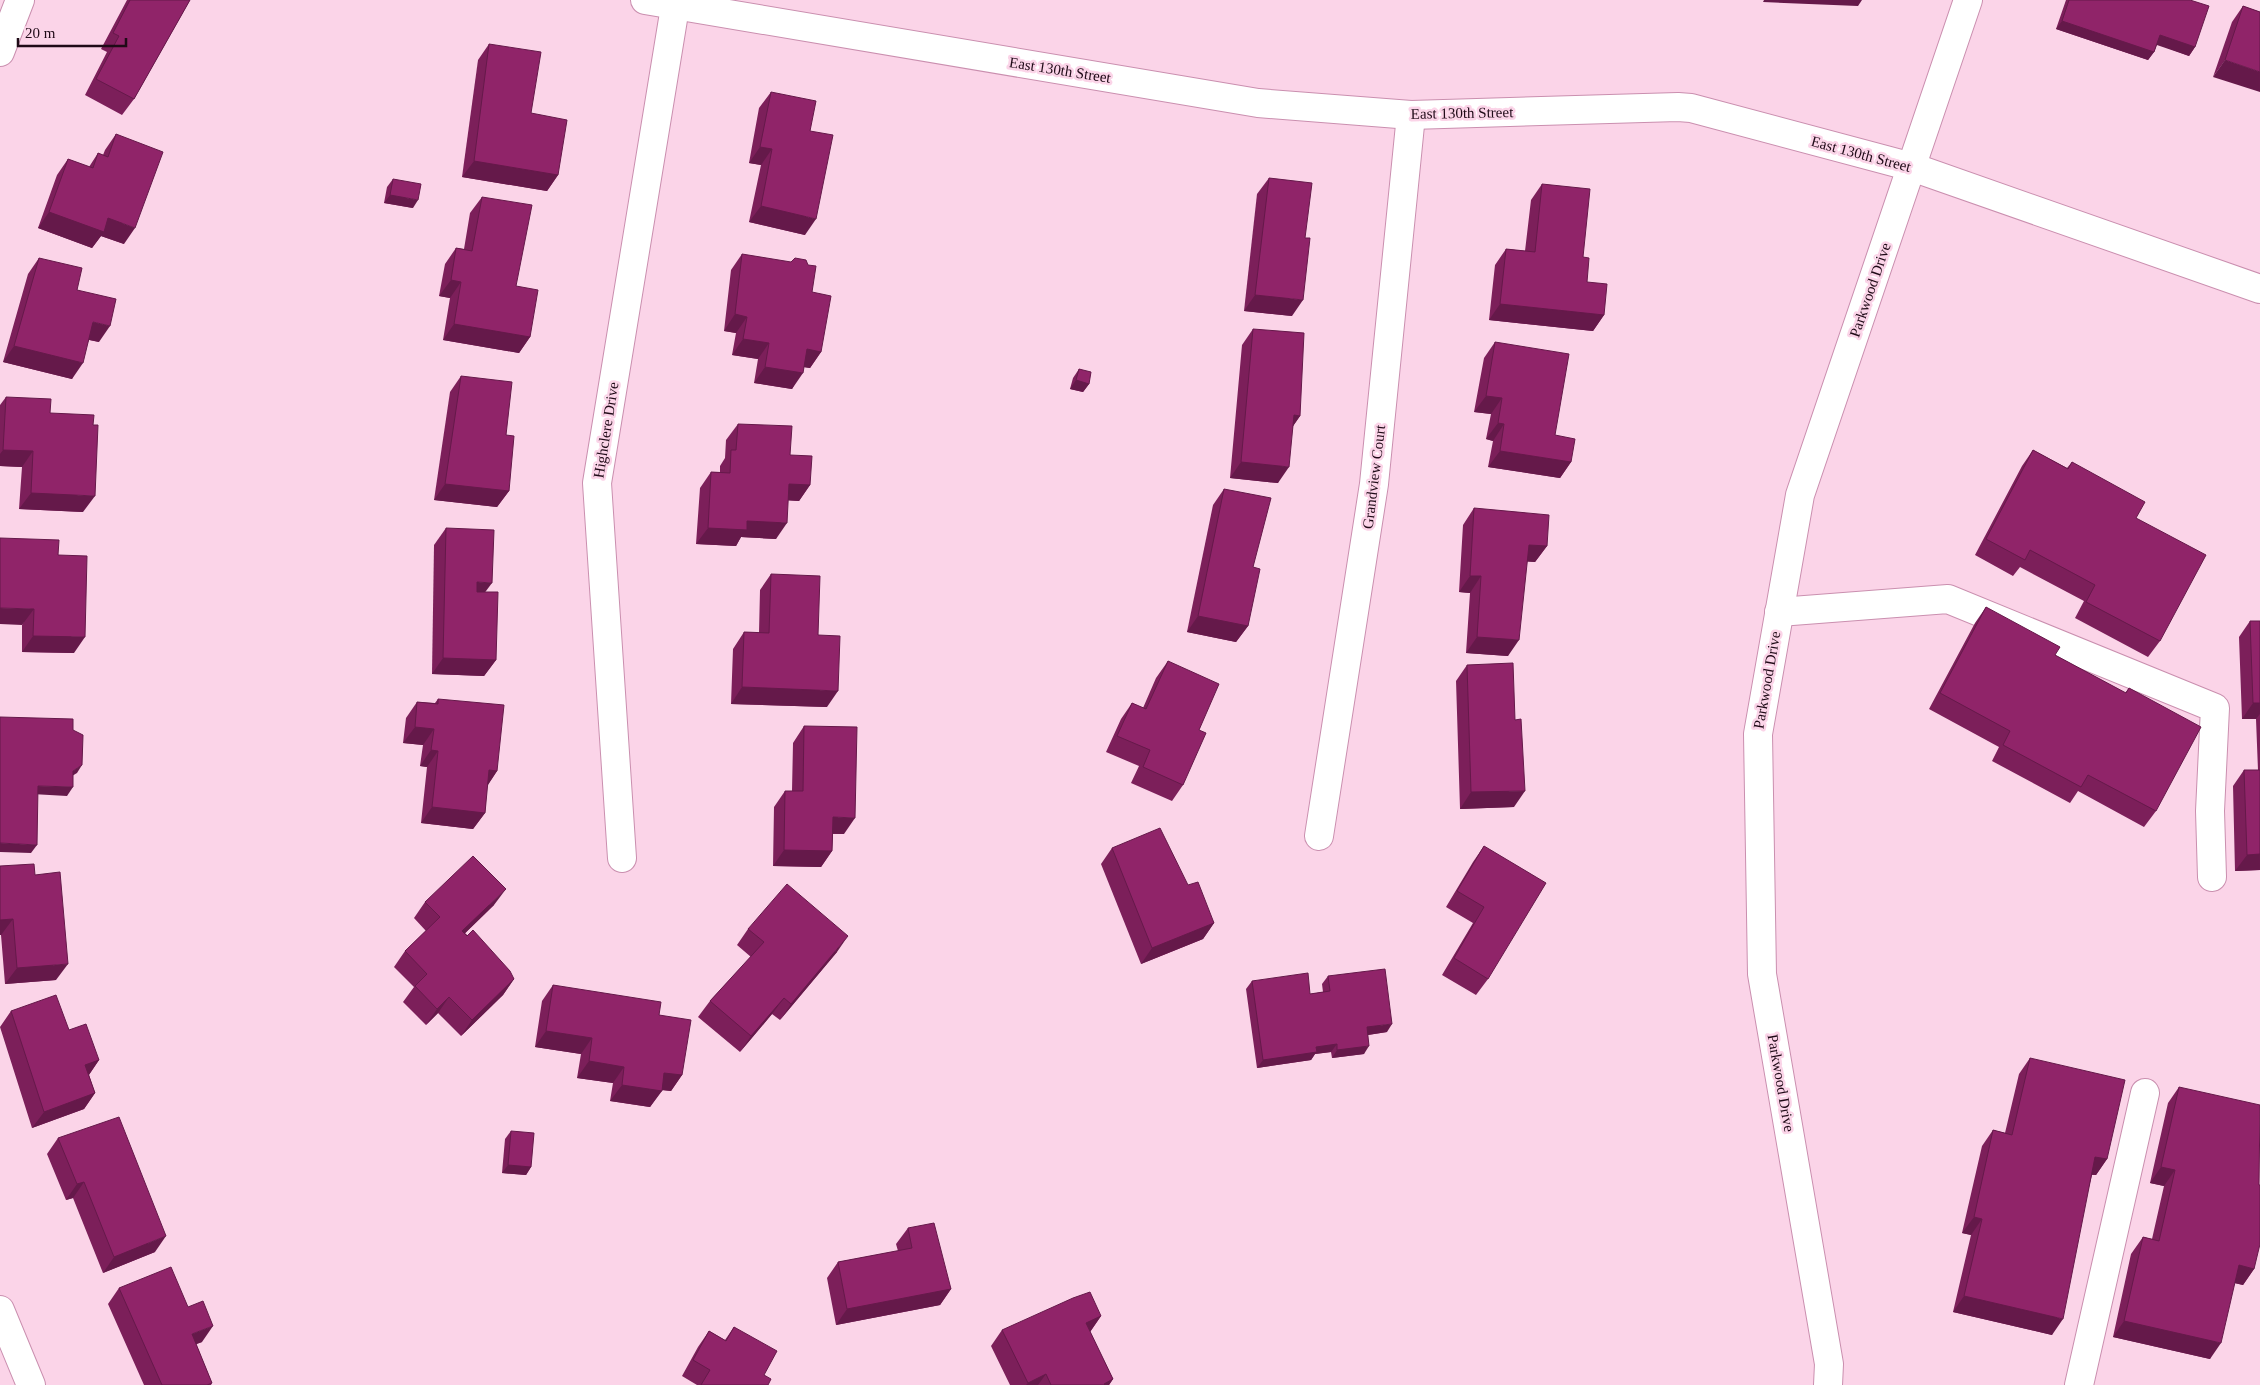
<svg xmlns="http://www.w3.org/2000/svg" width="2260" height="1385" font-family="Georgia,serif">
<rect width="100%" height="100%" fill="#fbd4e8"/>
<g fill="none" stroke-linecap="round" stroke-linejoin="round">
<defs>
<g id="minor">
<polyline points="645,0 1258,103 1411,115 1678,107 1691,108 1912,167 2260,289"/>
<polyline points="0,52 20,0"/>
<polyline points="1779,612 1948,599 2215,708 2210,811 2212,877"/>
<polyline points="1319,836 1374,484 1411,115"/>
<polyline points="622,858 597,483 675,7"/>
<polyline points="0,1310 31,1385"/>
<polyline points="1828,1385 1829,1364 1762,974 1758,734 1800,495 1968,0"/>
<polyline points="2079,1385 2145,1093"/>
</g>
</defs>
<use href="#minor" stroke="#ca8faf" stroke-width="30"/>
<use href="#minor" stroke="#fff" stroke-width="28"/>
</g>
<g fill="#7c1f5a">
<polygon points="127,0 190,0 134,99 122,115 85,95 107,52 101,49"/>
<polygon points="2066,0 2190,0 2195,47 2189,56 2157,44 2154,52 2148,60 2056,29"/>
<polygon points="2243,6 2260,12 2213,77 2232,22"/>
<polygon points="489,44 531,113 558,175 547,191 462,177 478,60"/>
<polygon points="771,92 810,131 805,235 749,222 761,165 749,163 759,108"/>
<polygon points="116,134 124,244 101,236 92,248 38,228 57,175 68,159 89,167 98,153 103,155 105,150"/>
<polygon points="1269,178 1292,316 1244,311 1257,194"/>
<polygon points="393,179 413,208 384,203 387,187"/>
<polygon points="1542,184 1583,257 1587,282 1604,315 1593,331 1489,320 1495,265 1506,249 1525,251 1531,200"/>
<polygon points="482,197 516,286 530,337 519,353 443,340 450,298 439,296 445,264 456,248 464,249 470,213"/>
<polygon points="742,254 821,352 810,368 804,367 792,389 754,383 758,359 732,355 736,333 724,331 731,270"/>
<polygon points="39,258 77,290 99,342 89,340 72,379 3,362 28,274"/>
<polygon points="1253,329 1300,416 1293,426 1278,483 1230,478 1242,345"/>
<polygon points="1495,342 1571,462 1560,478 1488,467 1493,441 1486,439 1491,414 1474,412 1484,358"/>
<polygon points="1079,369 1089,384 1083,392 1070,389 1073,378"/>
<polygon points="461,376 506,435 509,491 497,507 434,500 450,392"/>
<polygon points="6,397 50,413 83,512 19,509 22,467 0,466 0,405"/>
<polygon points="738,424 790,455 810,485 799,501 788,500 776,539 741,537 736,546 696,544 700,488 711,472 720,472 720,466 725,458 726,440"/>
<polygon points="2033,450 2067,468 2072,462 2136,518 2160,641 2148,657 2075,618 2084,601 2020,567 2013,576 1975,555 2022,466"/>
<polygon points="1224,489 1253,567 1248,626 1236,642 1187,632 1213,505"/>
<polygon points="1474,508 1547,546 1535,562 1527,561 1508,656 1466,653 1470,593 1459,592 1463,525"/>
<polygon points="446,528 485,592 496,660 484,676 432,674 434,545"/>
<polygon points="58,555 74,653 22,652 22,625"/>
<polygon points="771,574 827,707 731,704 733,649 744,632 759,633 760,590"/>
<polygon points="1986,607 2055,655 2125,693 2129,688 2156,811 2144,827 2078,791 2070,803 1992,761 1999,747 1929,709 1975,623"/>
<polygon points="2250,621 2260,621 2260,870 2235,871 2233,786 2244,770 2258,770 2256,719 2242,719 2239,637"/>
<polygon points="1168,661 1199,730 1183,785 1172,801 1131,783 1139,766 1106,752 1121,719 1132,703 1143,708 1156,678"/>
<polygon points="1467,665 1514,807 1460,809 1456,681"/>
<polygon points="438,699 497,771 487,786 485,813 473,829 421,823 427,767 420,766 423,745 403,743 406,718 417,702 435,703"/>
<polygon points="804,726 844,834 833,834 832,851 821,867 773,866 774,807 785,791 792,791 793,743"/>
<polygon points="1484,846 1488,979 1476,995 1442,975 1473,923 1446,907 1473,862"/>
<polygon points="1112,848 1188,885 1214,923 1203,939 1141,964 1101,864"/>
<polygon points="0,866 35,875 56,980 5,984 1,935 0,935"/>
<polygon points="425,902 494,905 465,933 514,979 503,995 461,1036 438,1013 426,1025 403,1002 414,987 394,967 405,951 426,931 414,918"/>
<polygon points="748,929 837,952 780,1020 772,1014 740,1052 698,1017 710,1001 751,957 737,945"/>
<polygon points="1328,976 1387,1032 1368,1035 1364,1054 1332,1058 1331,1052 1315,1054 1311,1060 1257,1068 1246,989 1252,981 1310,994 1323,992 1322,984"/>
<polygon points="553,985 659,1015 682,1075 671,1091 662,1090 650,1107 610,1101 613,1083 577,1078 581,1054 535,1047 542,1001"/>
<polygon points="11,1011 69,1030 99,1060 89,1075 95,1093 84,1109 32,1128 0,1027"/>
<polygon points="2030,1058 2107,1159 2096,1175 2092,1175 2052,1335 1953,1312 1971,1235 1962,1233 1982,1146 1993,1130 2005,1133 2019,1074"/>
<polygon points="2179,1087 2259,1185 2254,1269 2243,1285 2234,1283 2210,1359 2113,1337 2131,1254 2143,1237 2152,1239 2164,1186 2150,1183 2168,1103"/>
<polygon points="511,1131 531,1167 526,1175 502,1173 505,1139"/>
<polygon points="58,1138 155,1252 103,1273 73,1198 66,1200 47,1154"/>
<polygon points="908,1228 951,1289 940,1305 836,1325 827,1278 838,1262 898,1251 896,1244"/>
<polygon points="119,1288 202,1342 196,1344 212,1383 211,1385 144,1385 108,1304"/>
<polygon points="1101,1316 1090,1332 1113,1379 1109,1385 1010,1385 991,1346 1002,1330"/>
<polygon points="734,1327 764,1375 768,1385 697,1385 682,1376 698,1347 709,1331 725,1340"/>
</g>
<g fill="#65194a">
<polygon points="1764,0 1862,0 1858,6 1763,2"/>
<polygon points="2062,21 2154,52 2148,60 2056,29"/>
<polygon points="2160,35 2195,47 2189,56 2154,44"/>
<polygon points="2225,60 2260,72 2260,92 2213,77"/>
<polygon points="760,147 772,149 761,165 749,163"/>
<polygon points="474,161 558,175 547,191 462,177"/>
<polygon points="390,195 418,200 413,208 384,203"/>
<polygon points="761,206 816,219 805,235 749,222"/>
<polygon points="49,212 108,218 135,228 124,244 101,236 92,248 38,228"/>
<polygon points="451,280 461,282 450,298 439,296"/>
<polygon points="1255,295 1303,300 1292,316 1244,311"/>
<polygon points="1500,304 1604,315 1593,331 1489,320"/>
<polygon points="735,314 747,317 736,333 724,331"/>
<polygon points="93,322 110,326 99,342 81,338"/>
<polygon points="454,324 530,337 519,353 443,340"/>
<polygon points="743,339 769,343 758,359 732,355"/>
<polygon points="14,346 83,363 72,379 3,362"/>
<polygon points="807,349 821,352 810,368 796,366"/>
<polygon points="765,367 803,373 792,389 754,383"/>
<polygon points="1076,380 1089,384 1083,392 1070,389"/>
<polygon points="1486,396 1502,398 1491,414 1474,412"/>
<polygon points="1294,415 1300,416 1289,432"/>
<polygon points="1498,423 1504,424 1493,441 1486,439"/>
<polygon points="3,450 33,451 22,467 0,466 0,454"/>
<polygon points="1500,451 1571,462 1560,478 1488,467"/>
<polygon points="1241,462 1289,467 1278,483 1230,478"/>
<polygon points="445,484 509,491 497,507 434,500"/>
<polygon points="789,484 810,485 799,501 778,500"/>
<polygon points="31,493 95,496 83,512 19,509"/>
<polygon points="747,521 787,523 776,539 741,537 736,546 696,544 708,528"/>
<polygon points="1529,545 1547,546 1535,562 1517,561"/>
<polygon points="1470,576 1481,576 1470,593 1459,592"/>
<polygon points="477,582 492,583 480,599 466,599"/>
<polygon points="0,608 34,609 22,625 0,624"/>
<polygon points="1198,616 1248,626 1236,642 1187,632"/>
<polygon points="33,636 85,637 74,653 22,652"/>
<polygon points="1477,637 1519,640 1508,656 1466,653"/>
<polygon points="443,658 496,660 484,676 432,674"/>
<polygon points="742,687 838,691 827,707 731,704"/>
<polygon points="2253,703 2260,703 2260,714 2256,719 2242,719"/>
<polygon points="415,727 434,729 423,745 403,743"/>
<polygon points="431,750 438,751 427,767 420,766"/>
<polygon points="82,765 77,773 67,779 73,771"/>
<polygon points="489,770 497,771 486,788"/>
<polygon points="38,786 73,787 67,796 32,794"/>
<polygon points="1525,791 1514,807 1460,809 1471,792"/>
<polygon points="432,807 485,813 473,829 421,823"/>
<polygon points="833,817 855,818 844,834 822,833"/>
<polygon points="0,843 37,845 31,853 0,852"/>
<polygon points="784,850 832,851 821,867 773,866"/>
<polygon points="2260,854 2260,870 2235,871 2247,855"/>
<polygon points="506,889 494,905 451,947 462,931"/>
<polygon points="13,919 1,935 0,935 0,920"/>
<polygon points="1214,923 1203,939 1141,964 1152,948"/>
<polygon points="848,936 837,952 780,1020 791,1004"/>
<polygon points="68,964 56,980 5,984 17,968"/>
<polygon points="514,979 503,995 461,1036 472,1020"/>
<polygon points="449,997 438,1013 426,1025 437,1009"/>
<polygon points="784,998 772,1014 740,1052 751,1036"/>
<polygon points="1392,1024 1387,1032 1361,1036 1367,1027"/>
<polygon points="546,1031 592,1038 581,1054 535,1047"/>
<polygon points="1337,1044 1331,1052 1315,1054 1311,1060 1257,1068 1263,1060 1316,1047"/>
<polygon points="1369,1046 1364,1054 1332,1058 1337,1050"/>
<polygon points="99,1060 88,1076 85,1065"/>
<polygon points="589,1061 624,1067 613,1083 577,1078"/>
<polygon points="664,1073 682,1075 671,1091 653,1089"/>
<polygon points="622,1085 662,1091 650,1107 610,1101"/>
<polygon points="95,1093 84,1109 32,1128 44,1112"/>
<polygon points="2095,1157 2107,1159 2096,1175 2084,1173"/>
<polygon points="508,1165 531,1167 526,1175 502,1173"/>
<polygon points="2161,1167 2175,1170 2164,1186 2150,1183"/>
<polygon points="84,1182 73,1198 66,1200 77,1184"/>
<polygon points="1974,1217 1982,1219 1971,1235 1962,1233"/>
<polygon points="166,1236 155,1252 103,1273 114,1257"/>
<polygon points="2239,1265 2254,1269 2243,1285 2227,1281"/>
<polygon points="951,1289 940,1305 836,1325 847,1309"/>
<polygon points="1964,1296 2063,1319 2052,1335 1953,1312"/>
<polygon points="1101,1316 1090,1332 1086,1323"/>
<polygon points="2124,1321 2221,1343 2210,1359 2113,1337"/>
<polygon points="213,1326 202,1342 181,1350 192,1334"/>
<polygon points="1046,1374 1038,1385 1026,1385 1028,1383"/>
<polygon points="1113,1379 1109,1385 1103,1385 1104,1384"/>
</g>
<g fill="#902469" stroke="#65194a">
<polygon points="130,0 190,0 134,99 96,79 119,36 113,33"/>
<polygon points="2069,0 2190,0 2209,6 2195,47 2160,35 2154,52 2062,21"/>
<polygon points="2243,6 2260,12 2260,72 2225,60"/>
<polygon points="489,44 541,52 531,113 567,120 558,175 474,161"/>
<polygon points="771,92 816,101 810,131 833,135 816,219 761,206 772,149 760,147"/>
<polygon points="116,134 163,152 135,228 108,218 104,232 49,212 68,159 93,168 98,153 108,157"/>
<polygon points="1269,178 1312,183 1305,238 1310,238 1303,300 1255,295"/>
<polygon points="393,179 421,184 418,200 390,195"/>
<polygon points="1542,184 1590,189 1583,257 1589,258 1587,282 1607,284 1604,315 1500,304 1506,249 1535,252"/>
<polygon points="482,197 532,205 516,286 538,290 530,337 454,324 461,282 451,280 456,248 472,251"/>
<polygon points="742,254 791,262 795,258 806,260 808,265 816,266 812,292 831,296 821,352 807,349 803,373 765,367 769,343 743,339 747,317 735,314"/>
<polygon points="39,258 82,268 77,290 116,299 110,326 93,322 83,363 14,346"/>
<polygon points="1253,329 1304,333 1300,416 1294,415 1289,467 1241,462"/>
<polygon points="1495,342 1569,354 1555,435 1575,439 1571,462 1500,451 1504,424 1498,423 1502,398 1486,396"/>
<polygon points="1079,369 1091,372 1089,384 1076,380"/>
<polygon points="461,376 512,382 506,435 514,436 509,491 445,484"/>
<polygon points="6,397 51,399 50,413 94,415 93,425 98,425 95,496 31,493 33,451 3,450"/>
<polygon points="738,424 792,426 790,455 812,456 810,485 789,484 787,523 747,521 747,530 708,528 711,472 730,473 731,450 736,450"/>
<polygon points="2033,450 2068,469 2072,462 2145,502 2136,518 2206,555 2160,641 2086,602 2095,585 2030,550 2025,560 1986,539"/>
<polygon points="1224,489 1271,498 1253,567 1260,569 1248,626 1198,616"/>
<polygon points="1474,508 1549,515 1547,546 1529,545 1519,640 1477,637 1481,576 1470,576"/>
<polygon points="446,528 494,530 492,583 477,582 477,592 498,592 496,660 443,658"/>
<polygon points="0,538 59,540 58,555 87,556 85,637 33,636 34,609 0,608"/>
<polygon points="771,574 820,576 818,635 840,636 838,691 742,687 744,632 769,633"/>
<polygon points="1986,607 2060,647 2055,655 2126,693 2129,688 2201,727 2156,811 2088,775 2081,787 2003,745 2010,731 1940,693"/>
<polygon points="2250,621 2260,621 2260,703 2253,703"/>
<polygon points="1168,661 1219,684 1199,730 1206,733 1183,785 1143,767 1150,750 1117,736 1132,703 1146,709"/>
<polygon points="1513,663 1515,720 1521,719 1525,791 1471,792 1467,665"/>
<polygon points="438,699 504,705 497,771 489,770 485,813 432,807 438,751 431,750 434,729 415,727 417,702 438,704"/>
<polygon points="0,717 73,719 73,730 83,735 82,765 73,771 73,787 38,786 37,845 0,843"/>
<polygon points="804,726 857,727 855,818 833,817 832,851 784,850 785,791 803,791"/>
<polygon points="2244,770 2260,770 2260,854 2247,855"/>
<polygon points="1160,828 1188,885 1198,882 1214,923 1152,948 1112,848"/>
<polygon points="1484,846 1546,883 1488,979 1454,958 1484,907 1457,891"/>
<polygon points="473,856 506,889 462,931 467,936 473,930 510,971 514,979 472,1020 449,997 437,1009 415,986 427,974 405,951 440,917 425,902"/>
<polygon points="34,864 35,875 60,872 68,964 17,968 13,919 0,920 0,866"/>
<polygon points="787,884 848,936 791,1004 784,998 751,1036 710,1001 764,942 748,929"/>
<polygon points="1385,969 1392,1024 1367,1027 1369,1046 1337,1050 1337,1044 1316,1047 1317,1052 1263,1060 1252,981 1308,973 1310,994 1330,991 1328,976"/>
<polygon points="553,985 661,1002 659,1015 691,1020 682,1075 664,1073 662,1091 622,1085 624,1067 589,1061 592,1038 546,1031"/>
<polygon points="56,995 69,1030 86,1024 99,1060 85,1065 95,1093 44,1112 11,1011"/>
<polygon points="2030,1058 2125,1080 2107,1159 2095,1157 2063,1319 1964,1296 1982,1219 1974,1217 1993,1130 2012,1135"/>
<polygon points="2179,1087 2260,1105 2259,1185 2260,1185 2260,1244 2254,1269 2239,1265 2221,1343 2124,1321 2143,1237 2159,1241 2175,1170 2161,1167"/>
<polygon points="119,1117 166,1236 114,1257 84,1182 77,1184 58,1138"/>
<polygon points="511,1131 534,1133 531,1167 508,1165"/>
<polygon points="934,1223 951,1289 847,1309 838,1262 912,1248 908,1228"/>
<polygon points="171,1267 188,1307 203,1301 213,1326 192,1334 212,1383 207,1385 162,1385 119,1288"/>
<polygon points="1090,1292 1101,1316 1086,1323 1113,1379 1104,1384 1105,1385 1051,1385 1046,1374 1028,1383 1002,1330 1073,1298"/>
<polygon points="734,1327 777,1351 764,1375 771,1379 768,1385 701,1385 710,1370 693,1360 709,1331 726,1341"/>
</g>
<g text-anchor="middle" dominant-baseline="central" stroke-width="5" stroke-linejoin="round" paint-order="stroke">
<g font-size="15" fill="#1f0a17" stroke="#fbd4e8">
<text transform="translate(1060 70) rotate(9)">East 130th Street</text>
<text transform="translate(1462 113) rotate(-1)">East 130th Street</text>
<text transform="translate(1861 154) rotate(15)">East 130th Street</text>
<text transform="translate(1870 290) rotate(-71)">Parkwood Drive</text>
<text transform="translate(606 430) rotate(-81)">Highclere Drive</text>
<text transform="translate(1374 477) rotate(-83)">Grandview Court</text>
<text transform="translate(1767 680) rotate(-80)">Parkwood Drive</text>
<text transform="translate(1781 1083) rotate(80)">Parkwood Drive</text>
</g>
</g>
<path d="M18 38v8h108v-8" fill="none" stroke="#1f0a17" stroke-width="2.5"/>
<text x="25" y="38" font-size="15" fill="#1f0a17" stroke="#fbd4e8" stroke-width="4" paint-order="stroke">20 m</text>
</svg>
